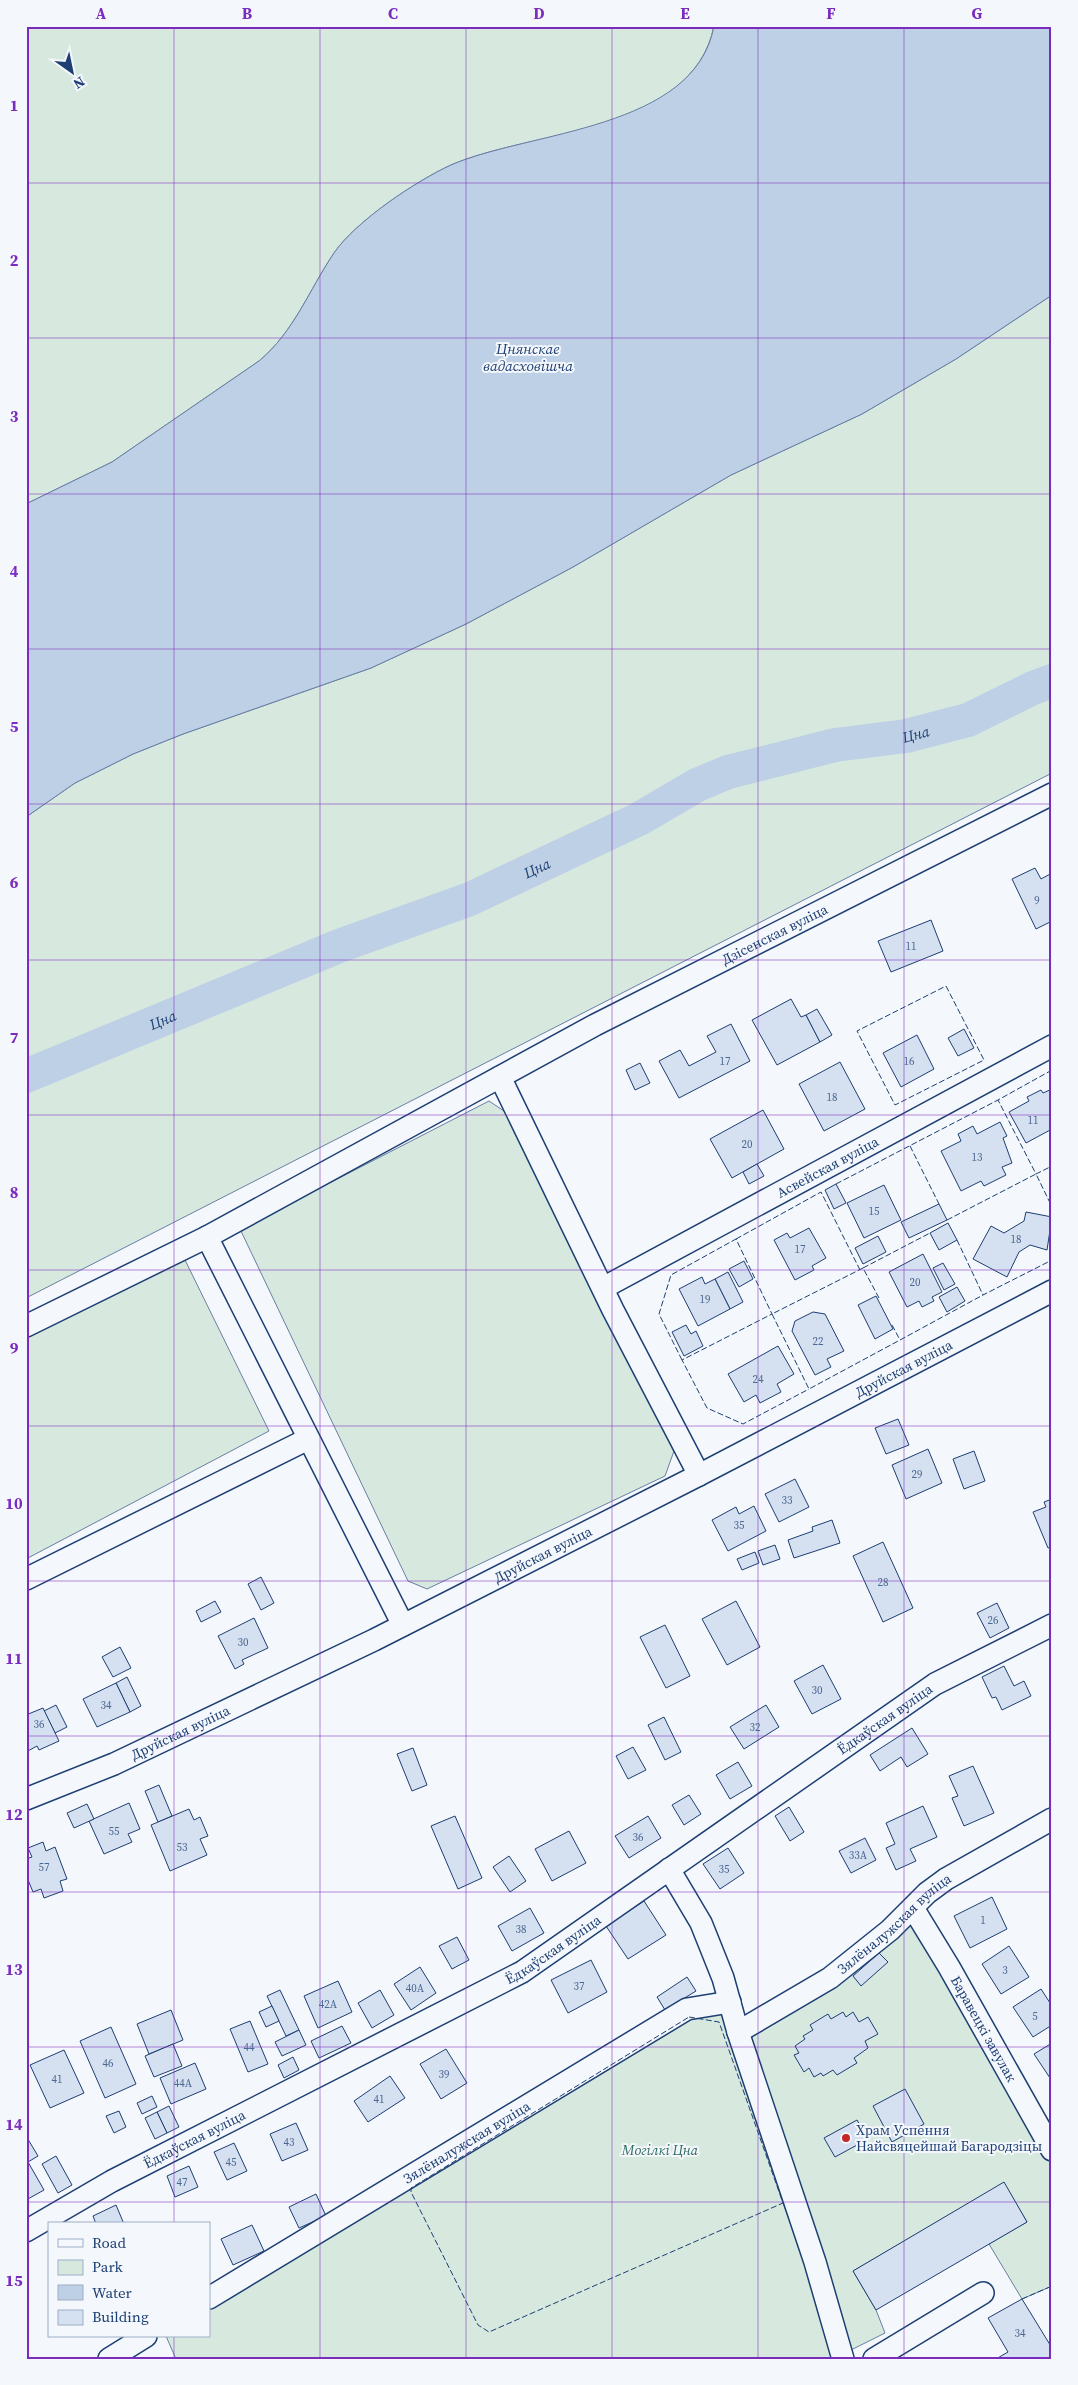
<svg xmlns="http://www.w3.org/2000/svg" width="1078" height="2385" font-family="'Source Serif 4',serif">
<rect width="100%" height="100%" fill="#f4f7fb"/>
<g fill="#d7e8df" stroke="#687fa3">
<path d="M26,26H714C692,133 531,130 451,165C416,181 356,221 334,253C309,290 294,332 259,361L112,462L26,504Z"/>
<polygon points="1052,295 1052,773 26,1298 26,817 75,783 133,754 183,734 371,668 466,624 573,567 731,475 862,414 956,359"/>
<polygon points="489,1101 513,1117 674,1451 665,1476 427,1589 408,1581 240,1229"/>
<polygon points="185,1260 269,1431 26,1559 26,1337"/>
<polygon points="913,1908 1052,2150 1052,2286 1022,2299 989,2244 1027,2222 1004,2183 853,2271 876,2310 885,2333 841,2355 741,2043 783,2203 841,2359 176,2359 166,2336 209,2336 209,2298 687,2009 730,2002 738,2032"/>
</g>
<path fill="#bed0e5" stroke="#687fa3" d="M714,26H1052V295L956,359L862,414L731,475L573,567L466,624L371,668L183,734L133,754L75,783L26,817V504L112,462L259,361C294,332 309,290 334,253C356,221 416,181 451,165C529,131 695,130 714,26Z"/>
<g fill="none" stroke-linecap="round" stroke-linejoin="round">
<path stroke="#bed0e5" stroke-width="34" id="s1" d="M26,1076L339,946L470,899L639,819L697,785L728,772L835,745L906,736L968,720L1033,688L1052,681"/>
</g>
<g fill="#d5e0f0" stroke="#1d3f73">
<polygon points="1035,868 1041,879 1052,873 1052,921 1036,929 1012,879"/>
<polygon points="931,920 943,951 891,972 878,941"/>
<polygon points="791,999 801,1017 806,1015 820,1042 777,1065 752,1020"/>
<polygon points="817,1009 832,1035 820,1042 806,1015"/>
<polygon points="731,1024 750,1061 679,1098 659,1061 680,1050 689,1066 716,1052 707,1036"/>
<polygon points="964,1029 974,1048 958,1056 948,1038"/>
<polygon points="917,1035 934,1069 901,1087 883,1053"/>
<polygon points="840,1062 865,1109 824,1131 799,1084"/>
<polygon points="640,1063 650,1083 635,1090 626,1070"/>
<polygon points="1052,1089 1052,1129 1026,1143 1009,1112 1029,1101 1027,1097 1041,1090 1043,1093"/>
<polygon points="763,1110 784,1149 732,1178 710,1139"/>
<polygon points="1000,1122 1007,1136 1003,1138 1012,1163 1002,1167 1006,1175 984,1186 981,1181 961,1191 941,1151 961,1141 958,1134 973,1126 977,1134"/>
<polygon points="757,1164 764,1176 749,1184 743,1172"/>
<polygon points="836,1184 846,1203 834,1209 825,1190"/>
<polygon points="884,1185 901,1220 864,1238 847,1203"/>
<polygon points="939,1204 947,1220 909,1238 901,1222"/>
<polygon points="1026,1212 1052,1217 1047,1250 1030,1245 1019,1252 1007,1277 973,1259 991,1226 1004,1233 1024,1221"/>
<polygon points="948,1223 957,1240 939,1250 930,1233"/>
<polygon points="809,1228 826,1258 812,1266 814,1270 795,1280 774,1240 787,1233 790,1238"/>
<polygon points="878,1236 886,1252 863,1264 855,1248"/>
<polygon points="923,1254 942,1292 932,1297 934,1301 922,1307 919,1301 907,1307 889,1272"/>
<polygon points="744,1261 753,1279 739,1287 729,1269"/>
<polygon points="943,1263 955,1284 944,1290 933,1268"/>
<polygon points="728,1272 743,1302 730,1309 715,1279"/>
<polygon points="702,1277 705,1284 715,1279 730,1309 698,1326 679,1289"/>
<polygon points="957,1287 965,1301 947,1312 939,1297"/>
<polygon points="876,1296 893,1329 875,1339 858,1305"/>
<polygon points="813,1312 825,1314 844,1351 827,1359 831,1367 815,1375 792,1331 795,1321"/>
<polygon points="686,1325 691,1334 696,1331 703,1346 684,1356 672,1332"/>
<polygon points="778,1346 794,1374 777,1384 781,1392 760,1403 756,1395 744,1402 728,1374"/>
<polygon points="898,1419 909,1445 886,1454 875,1428"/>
<polygon points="928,1449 942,1483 906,1499 892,1465"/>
<polygon points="974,1451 985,1481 964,1489 953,1459"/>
<polygon points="795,1479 809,1507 779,1522 765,1494"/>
<polygon points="1052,1499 1052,1547 1048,1548 1033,1512 1046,1507 1044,1502"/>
<polygon points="754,1506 766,1531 728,1551 712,1520 736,1507 739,1514"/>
<polygon points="832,1520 840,1543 794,1558 788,1540 813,1531 812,1527"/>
<polygon points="883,1542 913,1608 883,1622 853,1556"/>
<polygon points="775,1545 780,1559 763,1565 758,1551"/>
<polygon points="755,1552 759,1563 742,1570 737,1559"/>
<polygon points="261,1577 274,1603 261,1610 248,1584"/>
<polygon points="215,1601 221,1612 201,1622 196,1611"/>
<polygon points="736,1601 760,1647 727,1665 702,1619"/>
<polygon points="997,1603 1009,1628 990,1638 977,1613"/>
<polygon points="254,1618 268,1648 242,1660 244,1664 235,1669 218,1636"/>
<polygon points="665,1625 690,1676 666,1688 640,1637"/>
<polygon points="120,1647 131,1668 113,1677 102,1657"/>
<polygon points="823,1665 841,1699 812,1714 794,1681"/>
<polygon points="1004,1666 1014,1686 1024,1681 1031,1696 1002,1710 996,1697 992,1698 982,1677"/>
<polygon points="127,1677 141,1706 130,1712 116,1683"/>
<polygon points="116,1683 130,1712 97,1727 83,1699"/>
<polygon points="56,1705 67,1727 55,1733 44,1711"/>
<polygon points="766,1705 779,1727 744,1749 730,1727"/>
<polygon points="43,1708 59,1741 39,1750 37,1746 26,1752 26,1715"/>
<polygon points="664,1717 681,1752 665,1760 648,1725"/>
<polygon points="912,1728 928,1754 907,1767 901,1757 880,1771 870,1755"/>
<polygon points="633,1747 646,1770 628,1779 616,1756"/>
<polygon points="413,1748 427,1785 412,1791 397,1754"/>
<polygon points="738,1762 752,1786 730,1799 716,1775"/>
<polygon points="973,1766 994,1813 964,1826 952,1798 958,1796 949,1776"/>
<polygon points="159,1785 172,1816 158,1822 145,1791"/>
<polygon points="689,1795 701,1814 684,1825 672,1805"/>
<polygon points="129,1803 140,1829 128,1834 132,1842 104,1854 89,1821"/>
<polygon points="87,1804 94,1819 74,1828 67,1813"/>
<polygon points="923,1806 937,1837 910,1849 916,1861 896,1870 886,1848 895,1844 886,1823"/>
<polygon points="789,1807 804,1832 790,1841 775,1816"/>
<polygon points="189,1809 194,1820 200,1817 208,1836 200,1839 207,1855 170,1871 151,1825"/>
<polygon points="455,1816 482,1878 458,1889 431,1826"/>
<polygon points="648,1816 661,1838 629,1858 615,1836"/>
<polygon points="569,1831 586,1863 552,1881 535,1849"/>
<polygon points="865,1838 876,1860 851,1873 839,1851"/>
<polygon points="43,1842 46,1851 55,1847 67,1879 60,1881 63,1891 44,1898 41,1889 33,1892 26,1875 26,1859 32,1857 28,1848"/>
<polygon points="728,1848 744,1873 720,1889 703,1864"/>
<polygon points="509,1856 526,1881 510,1892 493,1867"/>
<polygon points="992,1897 1007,1929 970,1948 954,1916"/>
<polygon points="644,1901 666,1935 628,1959 606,1926"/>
<polygon points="530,1908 544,1933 512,1951 498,1926"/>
<polygon points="457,1937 469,1960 452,1969 439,1946"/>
<polygon points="1009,1946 1029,1977 1001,1994 982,1964"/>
<polygon points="879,1953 888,1962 861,1986 853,1976"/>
<polygon points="591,1960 607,1992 568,2013 551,1980"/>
<polygon points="420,1967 436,1993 411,2010 394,1984"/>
<polygon points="687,1977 696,1991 665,2010 657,1997"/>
<polygon points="338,1981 352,2012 318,2028 304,1996"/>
<polygon points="1041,1989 1052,2006 1052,2025 1033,2037 1013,2007"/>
<polygon points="280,1990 299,2030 286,2036 267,1996"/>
<polygon points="380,1990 394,2015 372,2028 358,2003"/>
<polygon points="272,2006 279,2021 266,2027 259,2012"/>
<polygon points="171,2010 183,2040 149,2054 137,2024"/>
<polygon points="843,2012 846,2017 853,2012 859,2022 868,2017 878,2034 865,2041 868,2048 854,2058 857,2063 837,2075 833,2070 823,2076 821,2073 814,2077 809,2068 804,2072 794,2055 799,2053 795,2046 805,2039 803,2036 813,2030 810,2025 828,2014 831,2019"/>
<polygon points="250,2021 268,2064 248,2072 230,2029"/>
<polygon points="342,2026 351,2043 319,2058 311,2041"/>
<polygon points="111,2027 136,2084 105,2098 80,2041"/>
<polygon points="299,2030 306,2045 282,2056 275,2042"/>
<polygon points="1052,2043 1052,2081 1034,2054"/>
<polygon points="173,2044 182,2066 154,2077 145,2056"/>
<polygon points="446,2049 467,2083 441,2099 420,2064"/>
<polygon points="64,2050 84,2093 50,2108 30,2065"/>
<polygon points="293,2057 299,2070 284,2078 278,2065"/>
<polygon points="195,2063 206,2089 171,2104 160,2078"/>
<polygon points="390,2076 405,2098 368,2122 354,2101"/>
<polygon points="905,2089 924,2124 892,2142 873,2106"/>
<polygon points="152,2096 157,2107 142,2114 137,2103"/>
<polygon points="169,2106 179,2127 167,2133 157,2112"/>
<polygon points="119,2111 126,2127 114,2133 106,2116"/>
<polygon points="157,2112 167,2133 155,2139 145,2118"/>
<polygon points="857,2120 868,2139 835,2157 824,2138"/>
<polygon points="296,2123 308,2150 282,2161 270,2134"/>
<polygon points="26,2136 38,2156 28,2162 44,2190 26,2200"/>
<polygon points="234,2143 247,2171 227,2180 214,2152"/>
<polygon points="56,2156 72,2185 58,2193 42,2164"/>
<polygon points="189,2166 198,2187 175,2197 167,2176"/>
<polygon points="1004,2182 1027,2222 876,2310 853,2271"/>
<polygon points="316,2194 326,2216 299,2228 289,2207"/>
<polygon points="116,2205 124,2224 96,2224 93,2216"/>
<polygon points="252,2225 264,2251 233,2265 221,2239"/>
<polygon points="1022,2299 1052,2348 1052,2359 996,2359 1008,2352 988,2318"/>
</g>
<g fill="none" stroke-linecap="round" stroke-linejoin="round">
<defs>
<g id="minor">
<polyline points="500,1077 613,1310 699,1475"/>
<polyline points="207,1237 403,1625"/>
<path id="s2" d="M603,1288L1052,1046"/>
<path id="s3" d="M26,1326L207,1237L595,1025L1052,794"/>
<polyline points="26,1579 308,1439"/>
<path id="s4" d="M26,1799L114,1764L374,1640L699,1475L1052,1291"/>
<polyline points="669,1869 701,1923 723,1978 738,2032 815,2262 843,2359"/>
<path id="s5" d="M913,1908L949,1967L1052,2150"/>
<path id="s6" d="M738,2032L830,1978L890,1930L927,1893L946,1879L1052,1819"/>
<path id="s7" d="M26,2231L112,2181L522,1972L935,1684L1052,1625"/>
<path id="s8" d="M209,2298L687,2009L730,2002"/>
<polyline points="109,2359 146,2336"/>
<polyline points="874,2359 983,2293"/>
</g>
</defs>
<use href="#minor" stroke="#1d3f73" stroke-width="24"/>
<use href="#minor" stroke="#f4f7fb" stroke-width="21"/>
<g stroke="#1d3f73" stroke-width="1" stroke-dasharray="6 2.5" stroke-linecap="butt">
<polygon points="946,986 984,1060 895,1105 857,1031"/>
<polyline points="1052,1070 998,1100 1036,1174 1052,1166"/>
<polyline points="910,1146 939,1204"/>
<polyline points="836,1184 998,1100"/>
<polyline points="947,1220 1036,1174 1052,1207"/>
<polyline points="736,1239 821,1192 860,1270"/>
<polyline points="957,1240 983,1295 1052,1260"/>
<polyline points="863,1268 772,1314 809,1389 900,1340"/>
<polyline points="879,1298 863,1268 930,1233"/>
<polyline points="892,1325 900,1340 983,1295"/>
<polyline points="682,1360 659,1314 671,1275 736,1239 772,1314 682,1360 707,1408 743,1424 809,1389"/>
<polygon points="689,2017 719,2022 783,2203 489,2332 478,2325 411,2192 411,2188"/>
<polyline points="1022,2299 1052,2286"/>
</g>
</g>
<path fill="none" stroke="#7b2cbf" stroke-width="1" stroke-opacity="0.55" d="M174,26V2224M320,26V2359M466,26V2359M612,26V2359M758,26V2359M904,26V2359M26,183H1052M26,338H1052M26,494H1052M26,649H1052M26,804H1052M26,960H1052M26,1115H1052M26,1270H1052M26,1426H1052M26,1581H1052M26,1736H1052M26,1892H1052M26,2047H1052M26,2202H1052M174,2336V2359"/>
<circle fill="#c62828" stroke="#f4f7fb" stroke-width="2" cx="846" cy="2138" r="5"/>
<g text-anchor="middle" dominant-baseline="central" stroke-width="4" stroke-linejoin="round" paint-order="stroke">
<g font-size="11" fill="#4b6792">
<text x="1037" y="900">9</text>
<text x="911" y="946">11</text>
<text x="725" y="1061">17</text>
<text x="909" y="1061">16</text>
<text x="832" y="1097">18</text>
<text x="1033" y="1120">11</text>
<text x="747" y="1144">20</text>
<text x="977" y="1157">13</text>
<text x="874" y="1211">15</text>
<text x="1016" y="1239">18</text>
<text x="800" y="1249">17</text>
<text x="915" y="1282">20</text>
<text x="705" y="1299">19</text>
<text x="818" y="1341">22</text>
<text x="758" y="1379">24</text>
<text x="917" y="1474">29</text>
<text x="787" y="1500">33</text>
<text x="739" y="1525">35</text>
<text x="883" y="1582">28</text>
<text x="993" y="1620">26</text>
<text x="243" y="1642">30</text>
<text x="817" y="1690">30</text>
<text x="106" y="1705">34</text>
<text x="39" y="1724">36</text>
<text x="755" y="1727">32</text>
<text x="114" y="1831">55</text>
<text x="638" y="1837">36</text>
<text x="182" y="1847">53</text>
<text x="858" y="1855">33А</text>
<text x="44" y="1867">57</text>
<text x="724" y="1869">35</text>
<text x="983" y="1920">1</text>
<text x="521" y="1929">38</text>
<text x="1005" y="1970">3</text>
<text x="579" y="1986">37</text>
<text x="415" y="1988">40А</text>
<text x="328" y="2004">42А</text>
<text x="1035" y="2016">5</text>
<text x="249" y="2047">44</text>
<text x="108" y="2063">46</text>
<text x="444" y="2074">39</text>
<text x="57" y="2079">41</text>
<text x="183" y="2083">44А</text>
<text x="379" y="2099">41</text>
<text x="289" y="2142">43</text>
<text x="231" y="2162">45</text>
<text x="182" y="2182">47</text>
<text x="1020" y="2333">34</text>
</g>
<g font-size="14" fill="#1d3f73" stroke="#f4f7fb">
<text stroke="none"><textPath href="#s3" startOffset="845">Дзісенская вуліца</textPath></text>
<text stroke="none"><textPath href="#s2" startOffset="255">Асвейская вуліца</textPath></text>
<text stroke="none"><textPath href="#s4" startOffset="978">Друйская вуліца</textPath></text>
<text stroke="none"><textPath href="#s4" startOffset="572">Друйская вуліца</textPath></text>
<text stroke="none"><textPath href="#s7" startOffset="1002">Ёдкаўская вуліца</textPath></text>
<text stroke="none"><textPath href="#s4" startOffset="168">Друйская вуліца</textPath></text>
<text stroke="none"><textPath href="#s6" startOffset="191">Зялёналужская вуліца</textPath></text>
<text stroke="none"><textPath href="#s7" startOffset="598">Ёдкаўская вуліца</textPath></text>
<text stroke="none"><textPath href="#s5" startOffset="140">Баравецкі завулак</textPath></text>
<text stroke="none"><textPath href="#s7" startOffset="192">Ёдкаўская вуліца</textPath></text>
<text stroke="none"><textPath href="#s8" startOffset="301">Зялёналужская вуліца</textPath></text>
</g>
<g font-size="14" fill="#1d3f73" stroke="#f4f7fb" text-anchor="start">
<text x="856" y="2130">Храм Успення<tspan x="856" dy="16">Найсвяцейшай Багародзіцы</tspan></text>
</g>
<g font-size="14" font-style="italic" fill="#2c6c60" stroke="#f4f7fb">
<text x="660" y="2150">Могілкі Цна</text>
</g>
<g font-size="15" font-style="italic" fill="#1d3f73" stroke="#f4f7fb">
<text x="528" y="348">Цнянскае<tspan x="528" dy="17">вадасховішча</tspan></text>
<text stroke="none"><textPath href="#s1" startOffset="958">Цна</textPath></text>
<text stroke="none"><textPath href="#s1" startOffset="552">Цна</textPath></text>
<text stroke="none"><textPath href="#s1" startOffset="148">Цна</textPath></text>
</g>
</g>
<rect width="1078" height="2385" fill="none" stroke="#f4f7fb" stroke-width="55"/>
<rect x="48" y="2222" width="162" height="115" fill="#f4f7fb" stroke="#9eadc5"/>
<rect x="58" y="2239" width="25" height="8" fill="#f4f7fb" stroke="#9eadc5"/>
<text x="92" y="2248" font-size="15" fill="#1d3f73">Road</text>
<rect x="58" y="2260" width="25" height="15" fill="#d7e8df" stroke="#9eadc5"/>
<text x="92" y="2272" font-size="15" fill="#1d3f73">Park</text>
<rect x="58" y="2285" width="25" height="15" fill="#bed0e5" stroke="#9eadc5"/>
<text x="92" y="2298" font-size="15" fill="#1d3f73">Water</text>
<rect x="58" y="2310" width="25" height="15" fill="#d5e0f0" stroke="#9eadc5"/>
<text x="92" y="2322" font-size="15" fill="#1d3f73">Building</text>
<g transform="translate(72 72) rotate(147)" stroke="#f4f7fb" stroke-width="4" paint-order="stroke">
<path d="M0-4L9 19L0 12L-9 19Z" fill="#1d3f73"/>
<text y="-8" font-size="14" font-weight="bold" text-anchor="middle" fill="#1d3f73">N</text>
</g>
<rect x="28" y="28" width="1022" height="2330" fill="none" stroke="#7b2cbf" stroke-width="2"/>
<g font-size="16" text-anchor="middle" font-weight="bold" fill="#7b2cbf">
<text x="101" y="19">A</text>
<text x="247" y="19">B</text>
<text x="393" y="19">C</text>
<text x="539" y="19">D</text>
<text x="685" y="19">E</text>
<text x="831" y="19">F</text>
<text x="977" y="19">G</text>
<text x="14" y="111">1</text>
<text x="14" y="266">2</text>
<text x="14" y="422">3</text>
<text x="14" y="577">4</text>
<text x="14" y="732">5</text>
<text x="14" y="888">6</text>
<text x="14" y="1043">7</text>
<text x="14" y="1198">8</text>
<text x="14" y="1354">9</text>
<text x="14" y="1509">10</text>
<text x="14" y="1664">11</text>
<text x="14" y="1820">12</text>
<text x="14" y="1975">13</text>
<text x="14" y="2130">14</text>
<text x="14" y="2286">15</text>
</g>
</svg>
